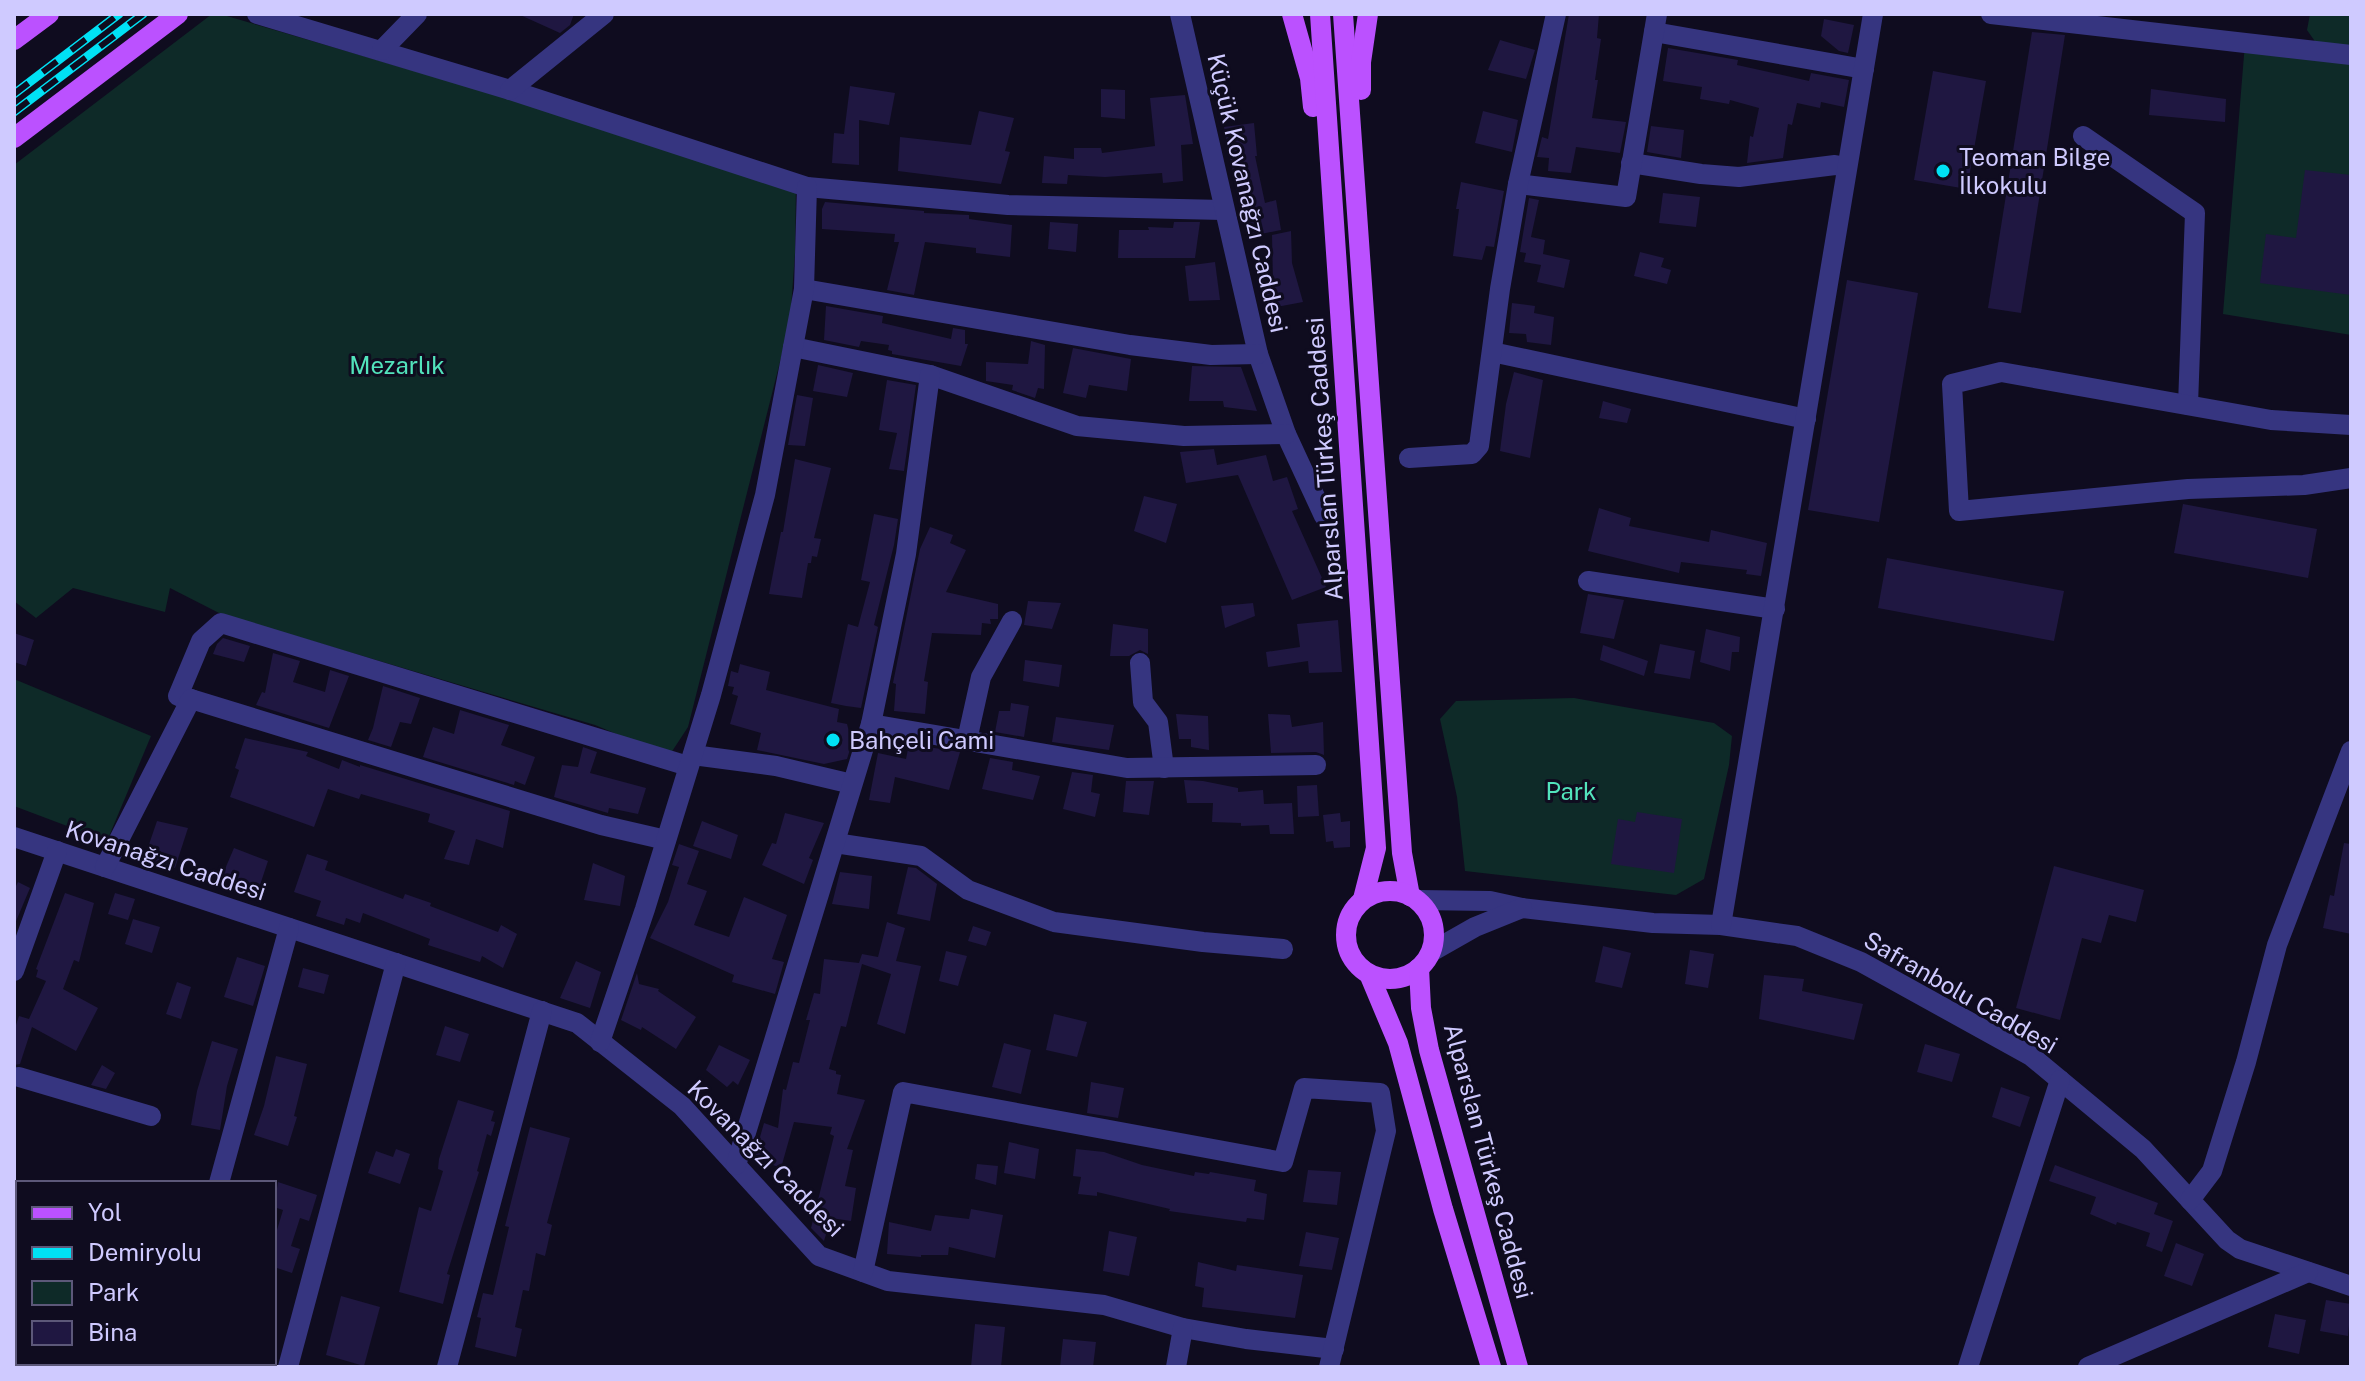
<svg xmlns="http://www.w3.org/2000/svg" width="2365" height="1381" font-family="'Public Sans',sans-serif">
<rect width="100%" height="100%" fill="#0f0c1f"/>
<g fill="#0e2a28">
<polygon points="212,14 220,14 796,183 795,253 790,322 688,727 669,756 595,725 221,614 170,588 165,612 73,588 36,618 14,601 14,165"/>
<polygon points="2310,14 2351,14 2351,335 2223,314 2245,43 2321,50 2307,30"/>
<polygon points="14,679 151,736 107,841 14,806"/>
<polygon points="1574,698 1714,723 1732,736 1729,765 1704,879 1676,895 1465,871 1457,797 1440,719 1456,701"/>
</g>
<g fill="#1f1741">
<polygon points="518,14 574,14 570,25 560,33"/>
<polygon points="1569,14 1599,14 1597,38 1601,39 1595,80 1598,80 1592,118 1626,122 1620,153 1576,147 1571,173 1548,171 1549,158 1537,157 1542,137 1548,139"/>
<polygon points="1824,19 1854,25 1848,53 1839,51 1821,36"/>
<polygon points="2032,32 2065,35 2021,313 1988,308"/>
<polygon points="1500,40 1535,50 1526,79 1488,70"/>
<polygon points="1668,48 1738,60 1737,65 1809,81 1811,73 1849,80 1844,107 1821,102 1820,108 1797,103 1792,125 1788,124 1783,158 1747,163 1750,136 1753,137 1759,108 1730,100 1729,104 1700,99 1702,87 1663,81"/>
<polygon points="1933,71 1986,81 1967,189 1914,180"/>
<polygon points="850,86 895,93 889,125 859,120 859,165 832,163 834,133 844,134"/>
<polygon points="1101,89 1125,90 1125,119 1101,117"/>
<polygon points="2151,89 2226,99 2225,122 2149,115"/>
<polygon points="1185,95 1193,144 1181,145 1183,181 1163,183 1162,173 1105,177 1068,175 1067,184 1042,183 1044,156 1074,159 1074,148 1101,148 1102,153 1155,146 1150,98"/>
<polygon points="979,111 1014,118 1005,151 1010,152 1001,184 898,171 900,137 971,145"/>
<polygon points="1483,111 1518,120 1512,152 1475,143"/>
<polygon points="1254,123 1257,156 1255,156 1265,203 1276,200 1281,230 1251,236 1242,202 1239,202 1224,127"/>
<polygon points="1651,126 1684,130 1681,158 1647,152"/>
<polygon points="2305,170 2351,175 2351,295 2260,283 2266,234 2296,238"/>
<polygon points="1461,182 1504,191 1494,247 1486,246 1482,260 1453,256 1459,209 1456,209"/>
<polygon points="1663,193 1700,197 1696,227 1659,223"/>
<polygon points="1529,198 1539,200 1531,237 1545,240 1543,254 1570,260 1564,288 1537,282 1541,265 1524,262 1526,253 1520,252"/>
<polygon points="825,202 924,211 924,213 969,215 969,219 1012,225 1010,257 976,253 976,248 925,242 914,295 887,290 899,242 894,242 895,234 822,229 822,209"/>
<polygon points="1050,222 1078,224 1076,252 1048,249"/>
<polygon points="1174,222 1200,222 1195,258 1118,258 1119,230 1149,230 1148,227 1173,228"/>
<polygon points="1291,231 1292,263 1303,302 1271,308 1263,283 1273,281 1272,235"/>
<polygon points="1640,252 1664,258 1661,267 1671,270 1667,284 1634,276"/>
<polygon points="1215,262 1220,300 1189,301 1185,266"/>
<polygon points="1847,280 1918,293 1879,522 1808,510"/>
<polygon points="1512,303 1535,306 1534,313 1554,317 1551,345 1527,342 1526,334 1509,333"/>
<polygon points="826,306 883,316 882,323 951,339 953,328 965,330 965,344 968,344 961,366 892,354 892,351 888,350 889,345 861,341 859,347 824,340"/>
<polygon points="1031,341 1045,345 1044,389 1038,388 1035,398 1012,390 1013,385 986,381 986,362 1028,364"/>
<polygon points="1073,348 1131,359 1127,391 1089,385 1086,398 1063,393"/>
<polygon points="818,365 853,373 847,397 813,391"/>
<polygon points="1192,366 1241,367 1257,411 1224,407 1223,401 1189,401"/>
<polygon points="1514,372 1543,380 1530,458 1500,451 1506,404"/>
<polygon points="887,380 916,385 904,471 889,469 897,433 879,430"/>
<polygon points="797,395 813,398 805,446 788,445"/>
<polygon points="1603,401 1631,409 1627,423 1599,418"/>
<polygon points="1214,449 1217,465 1266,455 1273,481 1287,477 1298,509 1292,511 1326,587 1292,600 1238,475 1186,483 1180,452"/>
<polygon points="795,459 831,468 814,538 821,539 817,557 812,556 811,563 808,563 802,598 769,594 781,532 783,532"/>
<polygon points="1144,496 1177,504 1166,543 1134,531"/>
<polygon points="2183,504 2317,529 2308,578 2174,553"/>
<polygon points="1599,508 1631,518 1629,526 1709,542 1711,530 1767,543 1761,576 1746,574 1747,570 1681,562 1679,573 1588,551"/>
<polygon points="874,514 898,519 894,545 874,625 878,627 861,708 846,706 831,703 848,624 858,627 870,582 861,580"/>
<polygon points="930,527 953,535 950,543 966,550 946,592 998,604 998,619 990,619 991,624 982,623 981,635 932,633 924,681 928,682 925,714 894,711 896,684 893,683 920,549"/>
<polygon points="1887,558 2064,591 2054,641 1878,608"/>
<polygon points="1588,594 1624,600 1614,639 1580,633"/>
<polygon points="1028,601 1061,603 1052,629 1024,625"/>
<polygon points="1253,603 1255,616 1225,628 1221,606"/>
<polygon points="1338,620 1342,672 1309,673 1308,661 1268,667 1266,652 1300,647 1297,624"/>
<polygon points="1113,624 1148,629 1148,654 1140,650 1129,656 1110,656"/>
<polygon points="1706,629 1740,637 1739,652 1732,652 1730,671 1700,662"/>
<polygon points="14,633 34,640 26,666 14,662"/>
<polygon points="223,638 250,646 244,662 213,654 217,644"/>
<polygon points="1660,644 1695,651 1690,679 1654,673"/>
<polygon points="1603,645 1648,661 1644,676 1600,660"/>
<polygon points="273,653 300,661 293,682 325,692 330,670 349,676 329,728 256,705 262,692 265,693"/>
<polygon points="1025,660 1062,665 1059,687 1023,681"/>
<polygon points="740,664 770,672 766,690 839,709 837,722 847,724 852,743 847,759 824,764 757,750 761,733 730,724 738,696 732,694 734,687 728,686 731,671 738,673"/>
<polygon points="383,686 420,698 411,724 400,722 391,747 368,740 373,728"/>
<polygon points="1011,703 1029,706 1024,737 995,732 999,711 1010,711"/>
<polygon points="460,710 509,725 501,745 535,757 525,785 515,781 514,785 423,757 433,727 454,734"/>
<polygon points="1176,714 1208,716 1209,750 1191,747 1191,739 1179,739"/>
<polygon points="1268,714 1290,715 1292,727 1323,722 1324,755 1316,752 1271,753"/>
<polygon points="1056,717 1114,725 1109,750 1052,742"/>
<polygon points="245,738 308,752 306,756 339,769 342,760 360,767 360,765 510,811 503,848 476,839 469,865 444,859 455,831 428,822 430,814 361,794 359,799 328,789 314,827 230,797 239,770 235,768"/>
<polygon points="909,744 960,752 949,790 895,777 890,803 869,800 878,753 906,759"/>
<polygon points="583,747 597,752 590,773 646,788 638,814 609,808 608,813 554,797 562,765 578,767"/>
<polygon points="990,758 1013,762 1012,770 1040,776 1033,800 982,789"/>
<polygon points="1072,772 1093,775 1091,792 1100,794 1095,817 1063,809"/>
<polygon points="1184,780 1203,781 1238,788 1238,792 1263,790 1264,804 1292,803 1294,834 1270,834 1269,825 1241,826 1241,823 1212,822 1213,803 1187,803"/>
<polygon points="1126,781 1154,781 1149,815 1123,812"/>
<polygon points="1317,785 1319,816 1298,817 1297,786"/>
<polygon points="1637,812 1682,819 1674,873 1611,864 1618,819 1635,822"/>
<polygon points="785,813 824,823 809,858 813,860 804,884 762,865 772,843 776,844"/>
<polygon points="1340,813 1341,822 1350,821 1350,847 1334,848 1333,841 1326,842 1323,815"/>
<polygon points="157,821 188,828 175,868 144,859"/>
<polygon points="702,821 738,835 731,859 693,846"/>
<polygon points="2344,843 2351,844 2351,934 2323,928 2330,895 2334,896"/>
<polygon points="679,844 699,851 687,884 707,891 694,925 729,937 744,897 787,915 772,959 784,962 775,994 732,982 734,975 650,938 668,902 679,867 672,865"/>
<polygon points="234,848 268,861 259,888 222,876"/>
<polygon points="307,854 328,861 325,870 403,899 405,894 431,903 430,906 498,932 501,925 517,934 503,968 482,956 480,962 428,945 430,939 363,913 360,923 346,918 344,925 316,916 321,901 294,892"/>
<polygon points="593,863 625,876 620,906 584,900"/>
<polygon points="2054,866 2144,890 2136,922 2109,915 2101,943 2082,938 2060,1020 2016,1008"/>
<polygon points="908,867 916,868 937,884 930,921 897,914"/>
<polygon points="840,872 872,876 869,909 832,904"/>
<polygon points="18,882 30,888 14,926 14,890"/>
<polygon points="65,893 94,903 79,962 74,960 63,989 98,1008 76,1051 32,1027 20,1064 14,1065 14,1031 19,1016 29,1019 46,981 36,977 38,970 36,969"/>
<polygon points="115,893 135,899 128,920 108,914"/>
<polygon points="133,919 160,927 152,953 125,944"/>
<polygon points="887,922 905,928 896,961 921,966 905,1034 877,1024 891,974 862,964 846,1027 841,1026 829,1069 836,1071 836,1074 841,1075 837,1094 865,1100 847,1149 853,1150 845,1186 856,1188 851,1221 831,1218 824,1241 811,1228 834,1136 830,1134 832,1127 794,1122 781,1168 754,1158 764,1123 778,1128 783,1089 786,1090 793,1062 799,1063 810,1020 806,1020 814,993 820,994 824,959 859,963 862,954 878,957"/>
<polygon points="973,926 991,932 986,946 968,941"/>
<polygon points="1603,946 1631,953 1622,988 1595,982"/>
<polygon points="1690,950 1714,954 1708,988 1685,984"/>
<polygon points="946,951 967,956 958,986 939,981"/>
<polygon points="237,957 265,966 253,1006 224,997"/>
<polygon points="576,961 601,972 590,1008 560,998"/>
<polygon points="303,968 329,975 324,994 298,987"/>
<polygon points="637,973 639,984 659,989 658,991 696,1017 676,1049 642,1027 641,1030 621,1020"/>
<polygon points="1764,975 1804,979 1802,991 1863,1004 1854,1040 1759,1019"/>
<polygon points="177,982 191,987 181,1019 166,1014"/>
<polygon points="1054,1014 1087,1022 1077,1057 1046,1050"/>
<polygon points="445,1026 469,1034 460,1062 436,1055"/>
<polygon points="212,1041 238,1049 227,1086 220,1130 191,1125 197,1091"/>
<polygon points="1004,1043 1031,1050 1021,1094 992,1087"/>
<polygon points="1925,1044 1960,1054 1952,1082 1917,1072"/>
<polygon points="719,1045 750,1060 738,1085 733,1081 727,1087 706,1070"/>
<polygon points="276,1056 307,1064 294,1116 297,1117 288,1146 254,1135 264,1106"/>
<polygon points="102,1065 115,1073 106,1089 91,1085"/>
<polygon points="1091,1082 1124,1088 1118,1118 1087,1113"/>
<polygon points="2001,1087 2030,1097 2020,1127 1992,1117"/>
<polygon points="458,1100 494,1111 491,1121 495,1122 491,1136 487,1134 477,1171 479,1172 447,1274 450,1275 443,1304 399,1292 419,1207 431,1211 443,1171 438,1169 439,1159"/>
<polygon points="530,1127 570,1138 547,1223 552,1225 545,1256 536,1253 529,1291 523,1290 515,1327 522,1329 516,1357 475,1347 481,1318 477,1317 483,1293 493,1295 509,1227 505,1226"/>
<polygon points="1009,1142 1039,1149 1035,1179 1004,1173"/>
<polygon points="396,1149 410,1154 400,1184 368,1173 376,1151 393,1157"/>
<polygon points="1076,1149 1104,1152 1142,1165 1194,1176 1195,1172 1209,1174 1210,1172 1256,1180 1254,1191 1267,1194 1264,1220 1247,1218 1246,1222 1169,1211 1170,1209 1097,1192 1097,1196 1078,1194 1081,1177 1073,1176"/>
<polygon points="977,1164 998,1166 996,1185 975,1179"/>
<polygon points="2055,1165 2158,1203 2154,1214 2173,1221 2162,1252 2146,1246 2150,1233 2117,1222 2116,1225 2090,1214 2096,1197 2049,1181"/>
<polygon points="1308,1170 1341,1172 1337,1205 1303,1202"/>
<polygon points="278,1182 317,1195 309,1221 300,1218 291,1246 300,1249 292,1273 274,1267 274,1240 283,1210 274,1207"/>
<polygon points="971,1209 1003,1215 995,1258 949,1247 948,1255 921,1255 921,1257 887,1254 889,1222 931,1231 935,1215 969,1219"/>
<polygon points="1109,1231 1137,1237 1129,1276 1103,1271"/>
<polygon points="1306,1232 1339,1238 1332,1270 1299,1266"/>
<polygon points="2176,1243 2204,1254 2192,1286 2164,1276"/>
<polygon points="1198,1262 1236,1271 1237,1265 1303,1275 1295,1318 1202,1307 1204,1288 1195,1286"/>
<polygon points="341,1296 380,1307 364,1366 326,1355"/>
<polygon points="2326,1300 2351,1304 2348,1336 2320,1331"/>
<polygon points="2275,1314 2306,1320 2299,1354 2268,1347"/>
<polygon points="975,1324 1005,1327 1001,1367 971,1367"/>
<polygon points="1063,1339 1096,1342 1093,1367 1060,1367"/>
</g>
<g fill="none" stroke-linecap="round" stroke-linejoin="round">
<g stroke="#363580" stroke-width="20">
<polyline points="257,14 510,90 807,187 1008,205 1223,210"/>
<polyline points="1180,14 1258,354 1286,434 1324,516"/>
<polyline points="1991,14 2351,55"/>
<polyline points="1654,32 1864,69"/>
<polyline points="382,50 417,14"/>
<polyline points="510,90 604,14"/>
<polyline points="2083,136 2195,213 2188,405"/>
<polyline points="1631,163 1701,174 1739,177 1835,165 1847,167"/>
<polyline points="1518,184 1626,197 1657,14"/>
<polyline points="804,289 1130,345 1211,355 1258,354"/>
<polyline points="793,347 930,375 1077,426 1184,436 1286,434"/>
<polyline points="1492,352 1806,419"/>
<polyline points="2351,425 2271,420 2001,372 1952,384 1959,511 2188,489 2304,485 2351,478"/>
<polyline points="1409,458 1472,454 1479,446 1500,289 1518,184 1556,14"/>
<polyline points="1588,581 1775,609"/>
<polyline points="1140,663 1143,702 1158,722 1164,768"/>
<polyline points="191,699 178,696 201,641 221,623 688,766"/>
<polyline points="871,724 1127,768 1316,765"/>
<polyline points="967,740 981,677 1012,621"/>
<polyline points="693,755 776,766 852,784"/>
<polyline points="14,837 577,1023 682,1106 819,1256 888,1281 1104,1305 1183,1328 1246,1339 1334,1349"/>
<polyline points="835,843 921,856 968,890 1054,922 1203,942 1283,949"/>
<polyline points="105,867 191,699 601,825 666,840"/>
<polyline points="1417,900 1490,901 1522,908 1653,923 1721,925 1797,936 1861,962 2031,1056 2143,1149 2227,1240 2240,1249 2351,1286"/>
<polyline points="1721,925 1873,14"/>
<polyline points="1431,952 1475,927 1522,908"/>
<polyline points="14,971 57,851"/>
<polyline points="600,1042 645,909 711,695 765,495 804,289 807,187"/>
<polyline points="19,1077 151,1116"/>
<polyline points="736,1165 871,724 906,554 930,375"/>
<polyline points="219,1183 289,928"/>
<polyline points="2190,1200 2212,1171 2246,1062 2277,945 2351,751"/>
<polyline points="863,1272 903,1092 1283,1162 1304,1088 1380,1093 1386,1131 1329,1367"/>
<polyline points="168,1367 169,1363"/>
<polyline points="288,1367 396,963"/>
<polyline points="447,1367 542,1011"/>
<polyline points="1176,1367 1183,1328"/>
<polyline points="1968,1367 2060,1080"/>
<polyline points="2088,1367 2308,1272"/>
</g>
<g stroke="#bb51ff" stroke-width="20">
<polyline points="1292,14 1310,78 1313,107"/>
<polyline points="1320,14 1376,848 1363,899"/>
<polyline points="1343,14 1402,853 1410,896"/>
<polyline points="14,40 49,14"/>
<polyline points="1361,90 1361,62 1368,14"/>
<polyline points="14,138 178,14"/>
<circle cx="1390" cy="935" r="44"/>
<polyline points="1419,968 1421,1008 1429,1050 1518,1367"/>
<polyline points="1369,974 1398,1043 1443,1209 1491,1367"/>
</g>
<defs>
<g id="rail">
<polyline points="14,94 119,14"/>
<polyline points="14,112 143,14"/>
</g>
</defs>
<use href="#rail" stroke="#00e1f5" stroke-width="9"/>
<use href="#rail" stroke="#0f0c1f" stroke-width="6" stroke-dasharray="18" stroke-linecap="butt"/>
</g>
<g fill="#00e1f5" stroke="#0f0c1f" stroke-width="3">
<circle cx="1943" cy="171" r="8"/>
<circle cx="833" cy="740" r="8"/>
</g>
<g text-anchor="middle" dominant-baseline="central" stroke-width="6" stroke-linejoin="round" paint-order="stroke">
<g font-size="24" fill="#cfcaff" stroke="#0f0c1f" text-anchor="start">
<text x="1959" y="157">Teoman Bilge<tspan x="1959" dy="28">İlkokulu</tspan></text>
<text x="849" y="740">Bahçeli Cami</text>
</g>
<g font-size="24" fill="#cfcaff" stroke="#0f0c1f">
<text transform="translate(1248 193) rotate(77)">Küçük Kovanağzı Caddesi</text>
<text transform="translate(1324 459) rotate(-94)">Alparslan Türkeş Caddesi</text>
<text transform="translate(166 860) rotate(18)">Kovanağzı Caddesi</text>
<text transform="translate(1961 992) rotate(30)">Safranbolu Caddesi</text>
<text transform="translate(766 1158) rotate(45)">Kovanağzı Caddesi</text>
<text transform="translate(1489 1161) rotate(75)">Alparslan Türkeş Caddesi</text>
</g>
<g font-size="24" fill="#52e3bc" stroke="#0f0c1f">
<text x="397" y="365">Mezarlık</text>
<text x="1571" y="791">Park</text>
</g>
</g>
<rect width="2365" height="1381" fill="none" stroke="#cfcaff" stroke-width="32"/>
<rect x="16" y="1181" width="260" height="184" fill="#0f0c1f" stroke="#5c5879" stroke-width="2"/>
<rect x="32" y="1207" width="40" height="12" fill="#bb51ff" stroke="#5c5879" stroke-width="2"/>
<text x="88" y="1221" font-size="24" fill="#cfcaff">Yol</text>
<rect x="32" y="1247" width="40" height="12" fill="#00e1f5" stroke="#5c5879" stroke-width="2"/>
<text x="88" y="1261" font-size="24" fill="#cfcaff">Demiryolu</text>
<rect x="32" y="1281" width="40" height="24" fill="#0e2a28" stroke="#5c5879" stroke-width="2"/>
<text x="88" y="1301" font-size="24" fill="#cfcaff">Park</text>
<rect x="32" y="1321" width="40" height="24" fill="#1f1741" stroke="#5c5879" stroke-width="2"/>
<text x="88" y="1341" font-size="24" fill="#cfcaff">Bina</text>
</svg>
